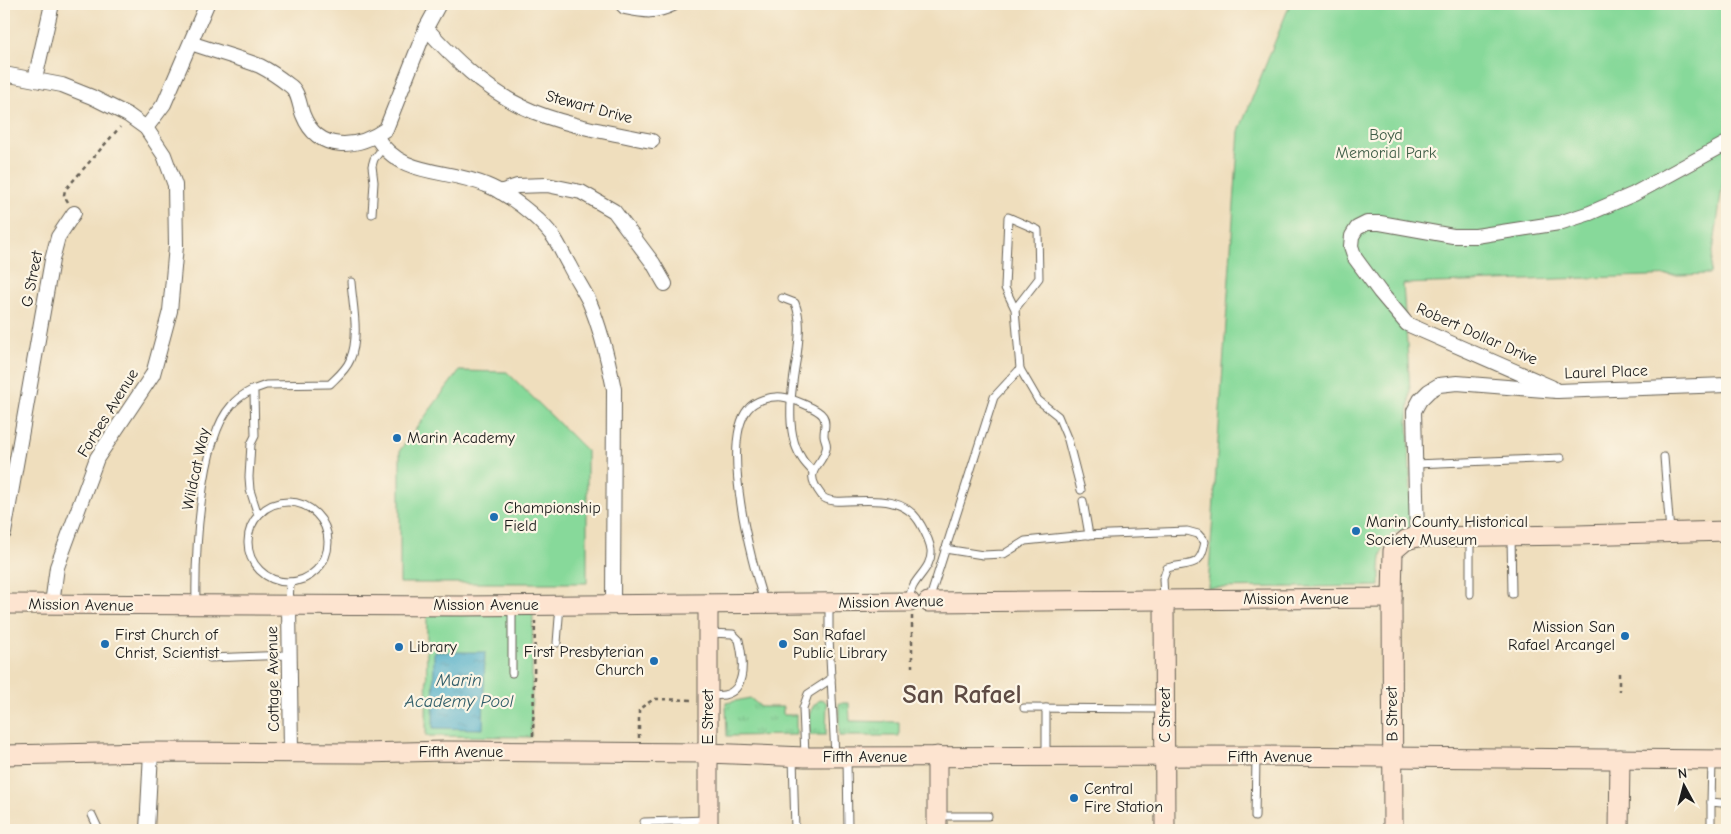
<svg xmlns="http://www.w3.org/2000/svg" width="1731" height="834" font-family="'Comic Neue',sans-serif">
<defs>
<pattern id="grass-tufts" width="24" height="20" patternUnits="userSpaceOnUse" patternTransform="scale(1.25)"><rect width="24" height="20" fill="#87d99a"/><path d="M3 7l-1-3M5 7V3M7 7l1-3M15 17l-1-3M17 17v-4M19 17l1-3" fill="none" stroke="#74ba84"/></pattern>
<pattern id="water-ripples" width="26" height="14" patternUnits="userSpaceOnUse" patternTransform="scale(1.25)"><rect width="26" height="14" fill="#48acc8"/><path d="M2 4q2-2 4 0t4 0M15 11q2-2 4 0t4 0" fill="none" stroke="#3b8ba2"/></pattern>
</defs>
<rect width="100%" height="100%" fill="#fcf5e5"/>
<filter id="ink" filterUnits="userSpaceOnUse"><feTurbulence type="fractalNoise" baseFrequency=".02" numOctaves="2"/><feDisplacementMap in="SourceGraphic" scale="10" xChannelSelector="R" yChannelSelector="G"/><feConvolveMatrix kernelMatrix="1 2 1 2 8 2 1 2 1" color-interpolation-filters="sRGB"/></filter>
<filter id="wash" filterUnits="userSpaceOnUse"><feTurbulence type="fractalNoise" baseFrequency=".0096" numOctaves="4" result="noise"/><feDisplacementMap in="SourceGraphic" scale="20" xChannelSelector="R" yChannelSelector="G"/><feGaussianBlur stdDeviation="1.12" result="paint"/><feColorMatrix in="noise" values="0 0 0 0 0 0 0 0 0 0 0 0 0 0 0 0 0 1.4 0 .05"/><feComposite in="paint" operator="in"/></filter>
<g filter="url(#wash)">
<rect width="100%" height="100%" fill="#efdebd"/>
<g fill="url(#grass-tufts)" stroke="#527a5b">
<polygon points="750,698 761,707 783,707 783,715 796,715 796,735 727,736 726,703"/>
<path d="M822,699L827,703L826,735H810C808,721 807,707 822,699Z"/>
<polygon points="839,703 849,703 850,721 899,722 899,736 839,736"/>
</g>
<g fill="#87d99a" stroke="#527a5b">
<path d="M1290,4H1727V152L1710,274L1403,284L1410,390L1408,420L1412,529C1407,530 1401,530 1396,532C1378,542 1380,569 1380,586L1208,588L1239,131Z"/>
<polygon points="459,371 507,372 587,451 587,583 400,583 400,450"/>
<polygon points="533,612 531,737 426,736 427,614"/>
</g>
<polygon fill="url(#water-ripples)" stroke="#326472" points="434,652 485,652 483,729 433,728"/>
</g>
<g filter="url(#ink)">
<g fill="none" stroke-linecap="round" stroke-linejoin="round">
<defs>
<g id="lane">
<polyline points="372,214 374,182 372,166 374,159 383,148"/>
<path d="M782,298L795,303C802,321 799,338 797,356C792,385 784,431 801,457C804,463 809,467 813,472"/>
<polyline points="1020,369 1038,400 1058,416 1068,440 1081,490"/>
<path d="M252,390L266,385L330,384C337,377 346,370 350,360C360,337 353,307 351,282"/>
<polyline points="1664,457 1670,532"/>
<polyline points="1415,464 1561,458"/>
<polyline points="1083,501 1089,535"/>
<circle cx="288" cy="542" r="40"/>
<polyline points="1511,536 1512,594"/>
<path d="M945,549L983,555L1004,554L1025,541L1085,535L1187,531L1198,534L1205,542C1200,569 1191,562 1167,568L1163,579L1164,599"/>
<polyline points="1470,594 1470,537"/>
<path d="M764,601C751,562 720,442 748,409C755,400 771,396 782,397C791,398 819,409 823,416C827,422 824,428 824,435C824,440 828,443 826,449C821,469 801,469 822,496C835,512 899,482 921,525C925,532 930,542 931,550C933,571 908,580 910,600"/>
<polyline points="929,601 994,397 1020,369 1015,309 1005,288 1008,217 1038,230 1039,278 1015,309"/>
<path d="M196,603C195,556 200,440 231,406C236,399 244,394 252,390L254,393L255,436L251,444L249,477L250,490L258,515"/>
<polyline points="289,605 290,582"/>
<polyline points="829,605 829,638 835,756"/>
<polyline points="557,643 560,605"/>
<polyline points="210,658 290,655"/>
<polyline points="512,673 512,606"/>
<path d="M708,695C713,695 719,696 724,695C748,690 743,657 739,640L733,634L709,633"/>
<polyline points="1024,708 1164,709"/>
<polyline points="805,755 803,708 808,694 831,679"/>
<polyline points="1046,756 1046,708"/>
<polyline points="793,757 795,830"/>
<polyline points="847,757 848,830"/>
<polyline points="1712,762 1711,802 1721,803"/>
<polyline points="1711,802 1711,830"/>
<polyline points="92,815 99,830"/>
<polyline points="939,816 988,816"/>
<polyline points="1255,817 1256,757"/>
<polyline points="644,822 708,820"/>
</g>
<g id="street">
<path d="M622,4L625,7C645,11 654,13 673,4"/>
<path d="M426,28C454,59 485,89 523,107C560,125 612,133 652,141"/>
<path d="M191,43C213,51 237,57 260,66C270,71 280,78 289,85C299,91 299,105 303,115C318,153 357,149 386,129L426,28L439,4"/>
<polyline points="4,74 62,85 92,97 128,115 146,128 164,155 175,185 176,246 170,311 153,374 97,458 57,567 52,604"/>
<polyline points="35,79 52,4"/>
<polyline points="146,128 164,104 207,4"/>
<path d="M376,136C400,178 447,168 486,185C509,194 537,216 552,235C559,244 563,255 569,265C575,277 583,289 589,301C601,329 608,359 614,389L613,604"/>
<polyline points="500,192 517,186 547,185 581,192 614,211 653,263 665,284"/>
<polyline points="1557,391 1551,387 1407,324 1380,292 1355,258 1351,246 1352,236 1357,228 1367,223 1380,223 1453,236 1476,236 1559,223 1590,213 1634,194 1727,143"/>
<polyline points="4,533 52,260 58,237 74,213"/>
<polyline points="1417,537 1414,411 1420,400 1429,391 1439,385 1457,383 1557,391 1727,385"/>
<polyline points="289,606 291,752"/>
<polyline points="147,830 151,752"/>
</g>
<g id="secondary">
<polyline points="1392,598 1393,830"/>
<polyline points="1164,600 1165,830"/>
<polyline points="928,602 1392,598 1393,551 1406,540 1417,537 1577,535 1727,531"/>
<polyline points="4,604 463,606 910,602"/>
<polyline points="4,755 151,752 364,753 445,751 708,753 805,757 1260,756 1727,760"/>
<polyline points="708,830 708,604"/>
<polyline points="937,830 937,756"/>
<polyline points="1619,830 1620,759"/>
</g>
</defs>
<use href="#lane" stroke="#666054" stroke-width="9"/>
<use href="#street" stroke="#666054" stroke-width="16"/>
<use href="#secondary" stroke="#666054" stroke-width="21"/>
<g stroke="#666054" stroke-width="2.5" stroke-dasharray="4 4" stroke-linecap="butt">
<polyline points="68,202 64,195 65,190 120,127"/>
<polyline points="912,616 912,667"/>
<polyline points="1619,673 1619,691"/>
<polyline points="533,736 535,621"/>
<polyline points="639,738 639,709 654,699 694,700"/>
</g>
<use href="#lane" stroke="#fff" stroke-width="7"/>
<use href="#street" stroke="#fff" stroke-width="14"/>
<use href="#secondary" stroke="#fde4d0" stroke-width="19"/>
</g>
</g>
<g fill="#1f6fb2" stroke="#fcf5e5" stroke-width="2">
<circle cx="397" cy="438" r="5"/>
<circle cx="494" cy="517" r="5"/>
<circle cx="1356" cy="531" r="5"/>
<circle cx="1625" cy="636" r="5"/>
<circle cx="105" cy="644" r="5"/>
<circle cx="783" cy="644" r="5"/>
<circle cx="399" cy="647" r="5"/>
<circle cx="654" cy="661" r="5"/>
<circle cx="1074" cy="798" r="5"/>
</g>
<g text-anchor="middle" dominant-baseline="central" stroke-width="4.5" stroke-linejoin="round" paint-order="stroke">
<g font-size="16" fill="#1c1c1c" stroke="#fcf5e5">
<text transform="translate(589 107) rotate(15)">Stewart Drive</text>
<text transform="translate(32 279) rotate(-79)">G Street</text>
<text transform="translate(1477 334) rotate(24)">Robert Dollar Drive</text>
<text transform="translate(1606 372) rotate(-2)">Laurel Place</text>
<text transform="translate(108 413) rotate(-58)">Forbes Avenue</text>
<text transform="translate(196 469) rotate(-78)">Wildcat Way</text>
<text x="1296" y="599">Mission Avenue</text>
<text transform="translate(891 602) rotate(-1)">Mission Avenue</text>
<text transform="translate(81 605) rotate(1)">Mission Avenue</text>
<text x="486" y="605">Mission Avenue</text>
<text transform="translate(273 679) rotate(-91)">Cottage Avenue</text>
<text transform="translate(1392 714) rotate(-91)">B Street</text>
<text transform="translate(1165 715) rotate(-90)">C Street</text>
<text transform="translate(708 717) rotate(-90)">E Street</text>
<text x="461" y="752">Fifth Avenue</text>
<text x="865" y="757">Fifth Avenue</text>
<text x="1270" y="757">Fifth Avenue</text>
</g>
<g font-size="16" fill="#415e48" stroke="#fcf5e5">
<text x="1386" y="135">Boyd<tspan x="1386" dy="18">Memorial Park</tspan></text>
</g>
<g font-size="16" fill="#1c1c1c" stroke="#fcf5e5" text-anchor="start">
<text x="407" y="438">Marin Academy</text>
<text x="504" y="508">Championship<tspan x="504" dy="18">Field</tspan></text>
<text x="1366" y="522">Marin County Historical<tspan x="1366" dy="18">Society Museum</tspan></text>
<text x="1615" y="627" text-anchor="end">Mission San<tspan x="1615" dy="18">Rafael Arcangel</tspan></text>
<text x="115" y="635">First Church of<tspan x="115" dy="18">Christ, Scientist</tspan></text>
<text x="793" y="635">San Rafael<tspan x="793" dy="18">Public Library</tspan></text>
<text x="409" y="647">Library</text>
<text x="644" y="652" text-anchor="end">First Presbyterian<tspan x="644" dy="18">Church</tspan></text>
<text x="1084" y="789">Central<tspan x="1084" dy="18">Fire Station</tspan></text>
</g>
<g font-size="18" font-style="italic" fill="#305d69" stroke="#fcf5e5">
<text x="459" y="680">Marin<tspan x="459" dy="21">Academy Pool</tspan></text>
</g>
<g font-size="26" font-weight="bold" fill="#5e4b44" stroke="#fcf5e5">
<text x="962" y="695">San Rafael</text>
</g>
</g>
<rect width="1731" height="834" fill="none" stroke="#fcf5e5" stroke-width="20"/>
<g transform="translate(1684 786) rotate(353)" stroke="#fcf5e5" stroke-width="4" paint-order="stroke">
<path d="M0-4L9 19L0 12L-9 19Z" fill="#1c1c1c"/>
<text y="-8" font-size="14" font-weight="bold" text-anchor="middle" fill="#1c1c1c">N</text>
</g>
</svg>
